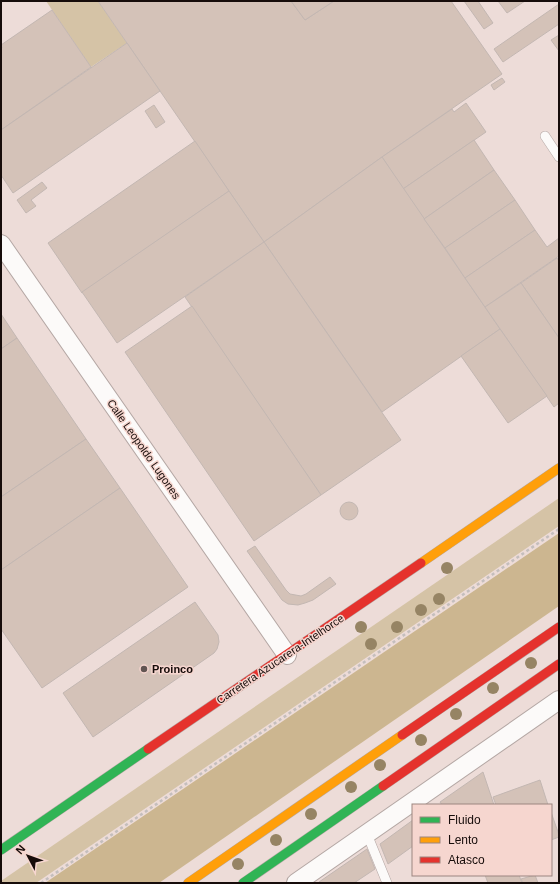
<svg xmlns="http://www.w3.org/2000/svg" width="560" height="884" font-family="Helvetica,sans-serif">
<rect width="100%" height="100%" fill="#eddcd8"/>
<g fill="#d5c3a6">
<polygon points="46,1 98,1 127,43 91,67"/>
<polygon points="559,498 559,526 36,883 1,883 1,881"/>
</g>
<polygon fill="#ccb690" points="559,533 559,606 159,883 45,883"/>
<g fill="#d4c2b8" stroke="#c3b7b2">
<polygon points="98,1 291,1 305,20 334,1 451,1 502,74 382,157 264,242"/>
<polygon points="291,1 334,1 305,20"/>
<polygon points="464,1 478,1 493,23 484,29"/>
<polygon points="498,1 525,1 507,13"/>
<polygon points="559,4 559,24 503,62 494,49"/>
<polygon points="52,10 91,67 1,130 1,49 2,48 1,45"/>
<polygon points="559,35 559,51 551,40"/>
<polygon points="127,43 160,91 13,193 1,175 1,130"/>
<polygon points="502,78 505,82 494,90 491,85"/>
<polygon points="466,103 486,132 403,189 382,157 452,109 454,112"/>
<polygon points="154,105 165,122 156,128 145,111"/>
<polygon points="474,140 494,170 424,219 403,189"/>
<polygon points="195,141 229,191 82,293 48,243"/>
<polygon points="382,157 500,329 382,412 264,242"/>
<polygon points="494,170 515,200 445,248 424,219"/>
<polygon points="42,182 47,188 31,200 36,206 26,213 17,200"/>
<polygon points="229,191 264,242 117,343 82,292"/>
<polygon points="515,200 535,230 465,278 445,248"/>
<polygon points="535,230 547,247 559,238 559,256 485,307 465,278"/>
<polygon points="264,242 401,440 321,495 185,297"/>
<polygon points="557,258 559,261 559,338 521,283"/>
<polygon points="521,283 559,338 559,403 554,407 485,307"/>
<polygon points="192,306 321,495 254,541 125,352"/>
<polygon points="1,314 17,338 1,349"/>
<polygon points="500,329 547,396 508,423 461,356"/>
<polygon points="17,338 86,439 1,497 1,349"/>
<polygon points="86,439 120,488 1,570 1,497"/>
<polygon points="120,488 188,587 42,688 1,629 1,570"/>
<circle cx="349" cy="511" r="9"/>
<polygon points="255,546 286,590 290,594 301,596 306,594 330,577 336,584 313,600 305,603 298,605 288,604 282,600 247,551"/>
<polygon points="195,602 218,635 219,642 217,649 214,653 93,737 63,693"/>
<polygon points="483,772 494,805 442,805 440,802"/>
<polygon points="540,780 548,805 496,805 493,797"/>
<polygon points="551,812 559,835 559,837 551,840"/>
<polygon points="413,820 413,846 388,864 380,844"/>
<polygon points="367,849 375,869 354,883 320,883 319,882"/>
<polygon points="485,875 519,875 522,883 488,883"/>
<polygon points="535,875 538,883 523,883 521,879"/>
</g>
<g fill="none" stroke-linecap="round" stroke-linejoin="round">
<defs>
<g id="lane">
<polyline points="545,136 559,157"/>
<polyline points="367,834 387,883"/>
</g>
<g id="street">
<polyline points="1,244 287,655"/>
<polyline points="296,883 559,700"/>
</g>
<g id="fast">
<polyline points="1,850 148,749"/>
<polyline points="243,883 383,786"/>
</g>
<g id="slow">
<polyline points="421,563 559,468"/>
<polyline points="188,883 402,735"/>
</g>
<g id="jam">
<polyline points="402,735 559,627"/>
<polyline points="148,749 421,563"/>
<polyline points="383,786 559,664"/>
</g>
</defs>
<use href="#lane" stroke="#b4a7a4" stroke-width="10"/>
<use href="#street" stroke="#b4a7a4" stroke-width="20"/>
<use href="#fast" stroke="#b4a7a4" stroke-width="10"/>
<use href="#slow" stroke="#b4a7a4" stroke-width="10"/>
<use href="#jam" stroke="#b4a7a4" stroke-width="10"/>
<polyline stroke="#c4bebd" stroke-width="2.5" stroke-dasharray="3 3" stroke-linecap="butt" points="41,883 559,529"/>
<use href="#lane" stroke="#fcfaf9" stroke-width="9"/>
<use href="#street" stroke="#fcfaf9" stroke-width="18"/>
<use href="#fast" stroke="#30b455" stroke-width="9"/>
<use href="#slow" stroke="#ff9f0a" stroke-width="9"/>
<use href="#jam" stroke="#e5322d" stroke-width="9"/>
</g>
<g fill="#968464">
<circle cx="447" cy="568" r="6"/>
<circle cx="439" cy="599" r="6"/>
<circle cx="421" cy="610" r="6"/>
<circle cx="361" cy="627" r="6"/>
<circle cx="397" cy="627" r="6"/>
<circle cx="371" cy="644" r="6"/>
<circle cx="531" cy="663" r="6"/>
<circle cx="493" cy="688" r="6"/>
<circle cx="456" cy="714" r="6"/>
<circle cx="421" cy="740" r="6"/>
<circle cx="380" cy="765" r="6"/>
<circle cx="351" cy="787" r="6"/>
<circle cx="311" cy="814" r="6"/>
<circle cx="276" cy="840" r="6"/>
<circle cx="238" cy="864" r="6"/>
</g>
<circle fill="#615552" stroke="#f6d6cf" stroke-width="1.5" cx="144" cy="669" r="4"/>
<g text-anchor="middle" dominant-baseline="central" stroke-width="3" stroke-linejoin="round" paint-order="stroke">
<g font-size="11" fill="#160c0a" stroke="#f6d6cf">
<text transform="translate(144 449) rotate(55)">Calle Leopoldo Lugones</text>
<text transform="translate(280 659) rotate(-34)">Carretera Azucarera-Intelhorce</text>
</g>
<g font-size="11" font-weight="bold" fill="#160c0a" stroke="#f6d6cf" text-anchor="start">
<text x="152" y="669">Proinco</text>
</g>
</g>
<rect width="560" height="884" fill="none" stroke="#160c0a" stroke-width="4"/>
<rect x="412" y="804" width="140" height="72" fill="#f6d6cf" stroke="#9c8580"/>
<rect x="420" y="817" width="20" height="6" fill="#30b455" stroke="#9c8580"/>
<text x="448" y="824" font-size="12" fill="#160c0a">Fluido</text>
<rect x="420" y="837" width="20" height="6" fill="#ff9f0a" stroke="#9c8580"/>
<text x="448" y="844" font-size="12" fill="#160c0a">Lento</text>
<rect x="420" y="857" width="20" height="6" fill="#e5322d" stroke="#9c8580"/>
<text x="448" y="864" font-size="12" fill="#160c0a">Atasco</text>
<g transform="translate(28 856) rotate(311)" stroke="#f6d6cf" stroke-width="3" paint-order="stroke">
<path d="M0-3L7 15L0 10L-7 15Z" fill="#160c0a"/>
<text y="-6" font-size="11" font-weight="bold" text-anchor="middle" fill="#160c0a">N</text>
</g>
</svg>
